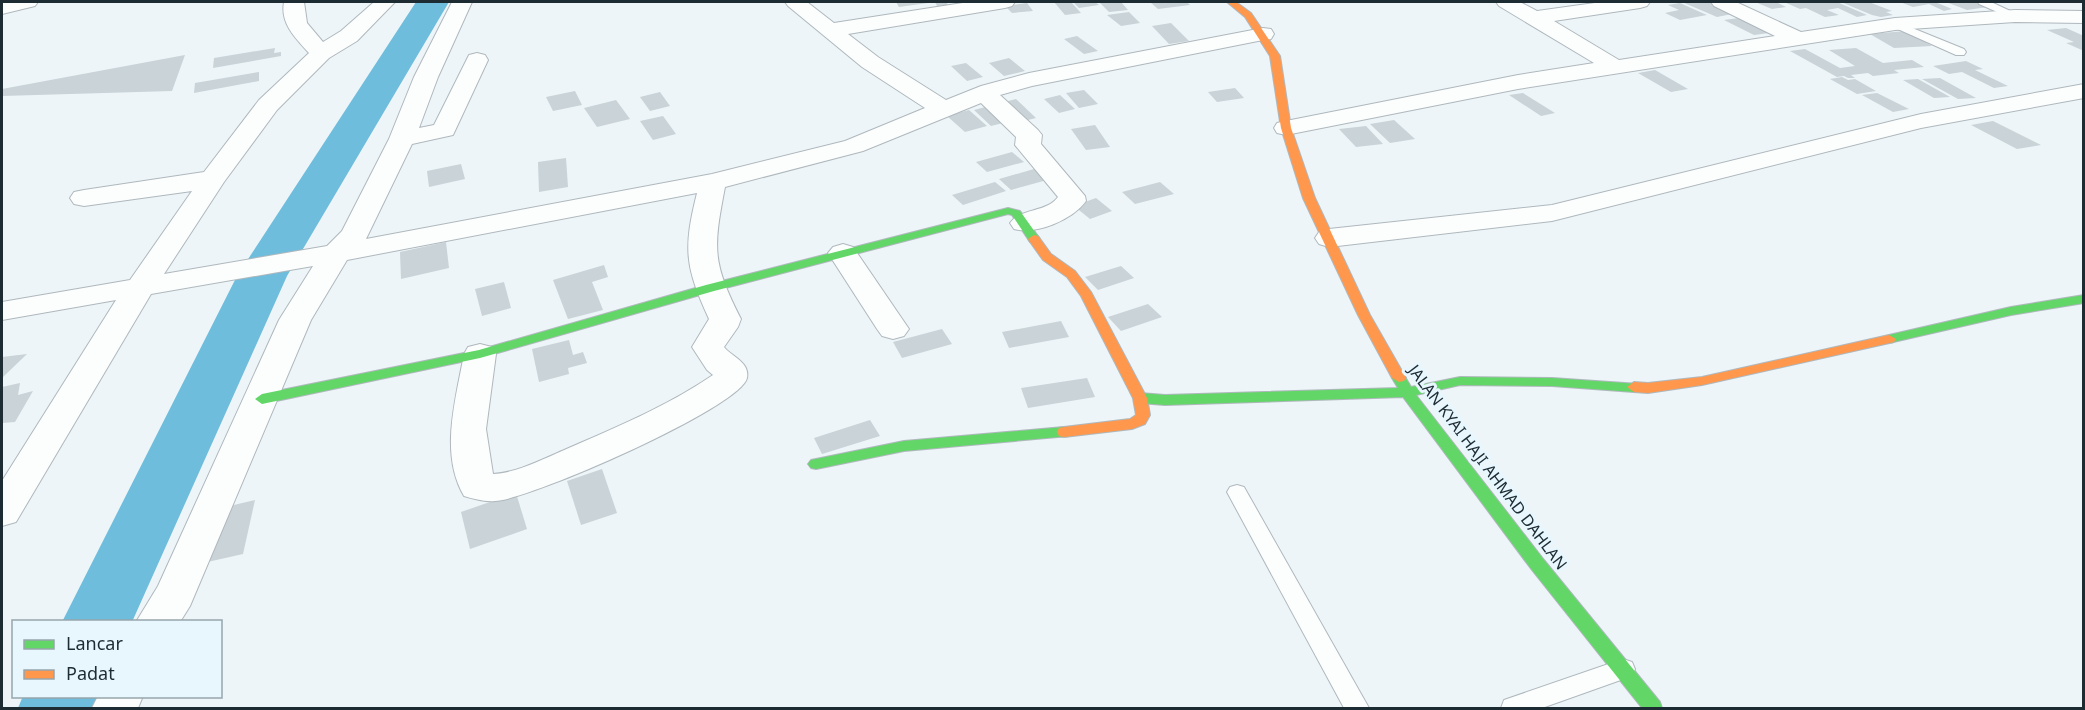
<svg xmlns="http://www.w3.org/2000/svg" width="2085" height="710" font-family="'Noto Sans',sans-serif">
<rect width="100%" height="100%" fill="#edf5f8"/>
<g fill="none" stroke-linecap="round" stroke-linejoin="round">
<g fill="#6ebddc" fill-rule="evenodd">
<polygon points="416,2 449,2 287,276 132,622 62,622 237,276"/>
<polygon points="23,696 98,696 92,708 18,708"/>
</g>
</g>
<g fill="#c9d3d8">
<polygon points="896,2 946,2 948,5 937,6 935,2 899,7"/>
<polygon points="1054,2 1071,2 1081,13 1065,15"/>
<polygon points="1073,2 1095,2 1099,5 1079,8"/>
<polygon points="1099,2 1121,2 1128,10 1109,12"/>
<polygon points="1150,2 1187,2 1190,5 1158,9"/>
<polygon points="1682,2 1714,2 1734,10 1732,14 1717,17"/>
<polygon points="1755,2 1783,2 1778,3 1786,7 1772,9"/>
<polygon points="1784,2 1814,3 1837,2 1867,15 1857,17 1838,8 1827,10 1839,15 1825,17 1806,8 1800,9"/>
<polygon points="1841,2 1869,2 1892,11 1886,12 1893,15 1881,17 1872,15"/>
<polygon points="1900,2 1935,2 1952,9 1944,11 1929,4 1913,7"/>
<polygon points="1946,2 1975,2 1988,7 1967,10"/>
<polygon points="1027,3 1033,11 1012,13 1005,6"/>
<polygon points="1680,3 1691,8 1707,15 1680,20 1665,13 1679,10 1668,5"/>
<polygon points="1129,12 1140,23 1121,26 1107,15"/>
<polygon points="1739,18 1769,33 1754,35 1724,20"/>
<polygon points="1171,23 1189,41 1169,44 1152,26"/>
<polygon points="2066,28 2084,36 2084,51 2066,43 2074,42 2047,30"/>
<polygon points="1906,31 1932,46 1894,48 1870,34"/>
<polygon points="1077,36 1098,51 1084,54 1064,39"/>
<polygon points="275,48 274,53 281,52 281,56 213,68 214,58"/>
<polygon points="1856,48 1883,63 1912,60 1924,67 1894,70 1899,73 1873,76 1868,73 1851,75 1855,78 1848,78 1844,76 1837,77 1790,51 1805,49 1840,68 1855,66 1829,50"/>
<polygon points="185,55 172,91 2,96 2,89"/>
<polygon points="1009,58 1025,71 1004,76 989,63"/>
<polygon points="1966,61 1983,69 1975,70 2008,86 1994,88 1962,72 1949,74 1933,66"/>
<polygon points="966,63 983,77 967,81 951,66"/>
<polygon points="1655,70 1688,89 1671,92 1638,73"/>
<polygon points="259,72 259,81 194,93 195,83"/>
<polygon points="1842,77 1848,80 1855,79 1876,91 1857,94 1830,79"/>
<polygon points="1940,78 1976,98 1958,99 1922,79"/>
<polygon points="1918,79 1950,97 1934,98 1903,80"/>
<polygon points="1235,88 1244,98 1217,102 1208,92"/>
<polygon points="1084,90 1098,104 1079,108 1066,93"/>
<polygon points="575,91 582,105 553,111 546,97"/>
<polygon points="660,92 670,106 650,111 640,97"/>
<polygon points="1523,93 1555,113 1541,116 1509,95"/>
<polygon points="1877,93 1909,109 1893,112 1862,95"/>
<polygon points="1060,95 1075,109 1059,113 1044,99"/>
<polygon points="1016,99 1036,118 1020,122 1000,103"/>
<polygon points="616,100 630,119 597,127 584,108"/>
<polygon points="993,105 1011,121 991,126 974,110"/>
<polygon points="969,110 987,126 965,132 947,116"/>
<polygon points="663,116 676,134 653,140 640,121"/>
<polygon points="1394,120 1415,139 1390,143 1370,124"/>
<polygon points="1993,121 2041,145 2017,149 1971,125"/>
<polygon points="1095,125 1110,147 1086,150 1071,129"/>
<polygon points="1366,126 1383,144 1356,147 1339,129"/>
<polygon points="1012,152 1024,162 987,172 976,162"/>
<polygon points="566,158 568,187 539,192 538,162"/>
<polygon points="461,164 465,179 429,187 427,171"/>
<polygon points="1034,169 1047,180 1011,190 999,179"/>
<polygon points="995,182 1006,191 963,205 952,195"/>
<polygon points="1160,182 1174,194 1135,204 1122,192"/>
<polygon points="1096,198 1112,211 1090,219 1074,206"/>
<polygon points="446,242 449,268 401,279 400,252"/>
<polygon points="604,265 608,277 592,282 603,310 568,319 553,280"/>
<polygon points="1121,266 1134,278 1098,290 1085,277"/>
<polygon points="504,282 511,308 482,316 475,289"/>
<polygon points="1148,304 1162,317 1121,331 1108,317"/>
<polygon points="1061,321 1069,337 1009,348 1002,332"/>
<polygon points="942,329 952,344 902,358 893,342"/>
<polygon points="569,340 573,355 583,352 587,363 568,368 569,374 539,382 532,349"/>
<polygon points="27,354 2,378 2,357"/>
<polygon points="1087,378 1095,397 1028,408 1021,388"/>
<polygon points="20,383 18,395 33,391 15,422 2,423 2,387"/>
<polygon points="870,420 880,436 822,454 814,438"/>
<polygon points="602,469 617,513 581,525 567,481"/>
<polygon points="516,493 527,529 470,549 461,512"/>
<polygon points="255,500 243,554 203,563 217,509"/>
</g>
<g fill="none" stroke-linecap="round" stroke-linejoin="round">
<defs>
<g id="lane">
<polygon points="1978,2 1991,2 2021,16 2015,19 2011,18 1979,4"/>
<polygon points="1895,21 1964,49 1966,52 1964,55 1956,55 1891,26 1891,22"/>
<polygon points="1237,485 1244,487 1369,708 1344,708 1227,492 1230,487"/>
<polygon points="1623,659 1632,662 1635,669 1632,676 1542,708 1501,708 1504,700"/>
</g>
<g id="street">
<polygon points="2,2 38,2 35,6 2,14"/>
<path d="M284,2H304L307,23L323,42L341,31L374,2H395L357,41L329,58L277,110L224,182L164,274L327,246L342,231L389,139L414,77L452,2H472L438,77L419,128L434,125L469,55L477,53L485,55L488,60L453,135L412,144L366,239L712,174L845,141L925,108L862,67L788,6L785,2H807L834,23L969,2H1015L1012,6L1005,8L848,34L878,57L946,100L981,86L1029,73L1263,28L1271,29L1274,34L1271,39L1263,40L1032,86L1000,95L1038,130L1042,135L1041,144L1085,196L1086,201C1072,220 1037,235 1014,229L1010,223C1020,208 1046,213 1058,197L1015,145L1016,137L981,103L863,151L725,187C713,249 712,262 741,319L738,327L724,347C732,357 750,362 747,378C741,407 529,500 495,501C485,502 474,499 464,496C439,453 456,399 464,354L468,347L480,344L492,347L496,354L486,429L493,474C516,473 541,460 562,451C614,428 666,407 713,375L707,370L692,347L709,319C685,267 683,249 697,193L347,260L311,320L190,606L180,622H136L158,586L279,320L313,266L151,294L16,522L2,526V481L116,300L2,320V302L130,280L192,191L84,206L74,204L70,198L74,192L84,190L204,172L259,100L309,53C295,38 280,23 284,2Z"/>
<polygon points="1496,2 1520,2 1537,11 1602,2 1650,2 1647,6 1640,8 1554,21 1619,60 1775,36 1714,6 1711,2 1736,2 1801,32 1895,18 2015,10 2084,11 2084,23 2015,22 1895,30 1518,89 1286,135 1277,133 1274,128 1277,123 1286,121 1518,75 1594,63 1499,6"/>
<polygon points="2084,84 2084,98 1921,128 1552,221 1329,247 1319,244 1315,238 1319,232 1329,229 1552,205 1921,114"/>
<polygon points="843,244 853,247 909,329 904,336 893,339 882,336 877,329 828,253 833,247"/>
<polygon points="98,696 143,696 138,708 92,708"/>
</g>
<g id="fast">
<polygon points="1008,208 1020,211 1040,239 1038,242 1030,242 1012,215 1008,214 714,291 480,358 262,404 255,399 262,394 479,350 706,285"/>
<polygon points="2084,295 2084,303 2011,315 1889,343 1882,339 1889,335 2011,307"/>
<polygon points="1399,374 1404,375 1411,387 1460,377 1552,378 1639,384 1641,387 1634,392 1552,386 1460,385 1416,395 1544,560 1660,702 1662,708 1642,708 1532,570 1403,397 1165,405 1140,403 1133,398 1140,393 1165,395 1398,388 1392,378"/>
<polygon points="1064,427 1069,428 1071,432 1069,436 904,451 816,469 811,468 808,464 811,460 816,459 904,441"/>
</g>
<g id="slow">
<polygon points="1227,2 1236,2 1251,13 1280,56 1291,128 1315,198 1370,315 1406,378 1404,381 1399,382 1392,378 1358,315 1303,198 1281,128 1270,56 1245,17"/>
<polygon points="1034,235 1038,236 1051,254 1075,271 1091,292 1147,398 1150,415 1145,424 1132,429 1064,437 1059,436 1057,432 1059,428 1064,427 1130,419 1136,415 1133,398 1081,296 1067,277 1043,260 1028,239"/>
<polygon points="1889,335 1896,339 1894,342 1702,385 1648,393 1634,392 1627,387 1634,382 1648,383 1702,377"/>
</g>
</defs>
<use href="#lane" stroke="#afb8bd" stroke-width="2"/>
<use href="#street" stroke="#afb8bd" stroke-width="2"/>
<use href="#fast" stroke="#afb8bd" stroke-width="2"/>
<use href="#slow" stroke="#afb8bd" stroke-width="2"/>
<use href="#lane" fill="#fcfefe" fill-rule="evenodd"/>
<use href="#street" fill="#fcfefe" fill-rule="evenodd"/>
<use href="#fast" fill="#63d668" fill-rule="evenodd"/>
<use href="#slow" fill="#ff974d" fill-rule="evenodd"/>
</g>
<g text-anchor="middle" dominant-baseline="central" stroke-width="6" stroke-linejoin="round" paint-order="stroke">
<g font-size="16" fill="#1d2b32" stroke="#e8f6fd">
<text transform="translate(1488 467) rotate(53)">JALAN KYAI HAJI AHMAD DAHLAN</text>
</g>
</g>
<rect width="2085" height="710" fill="none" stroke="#1d2b32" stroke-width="6"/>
<rect x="12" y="620" width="210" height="78" fill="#e8f6fd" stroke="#97a5ac" stroke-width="1.5"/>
<rect x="24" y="640" width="30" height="9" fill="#63d668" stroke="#97a5ac" stroke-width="1.5"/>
<text x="66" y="650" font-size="18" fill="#1d2b32">Lancar</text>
<rect x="24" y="670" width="30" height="9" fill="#ff974d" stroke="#97a5ac" stroke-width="1.5"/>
<text x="66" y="680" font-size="18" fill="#1d2b32">Padat</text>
</svg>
